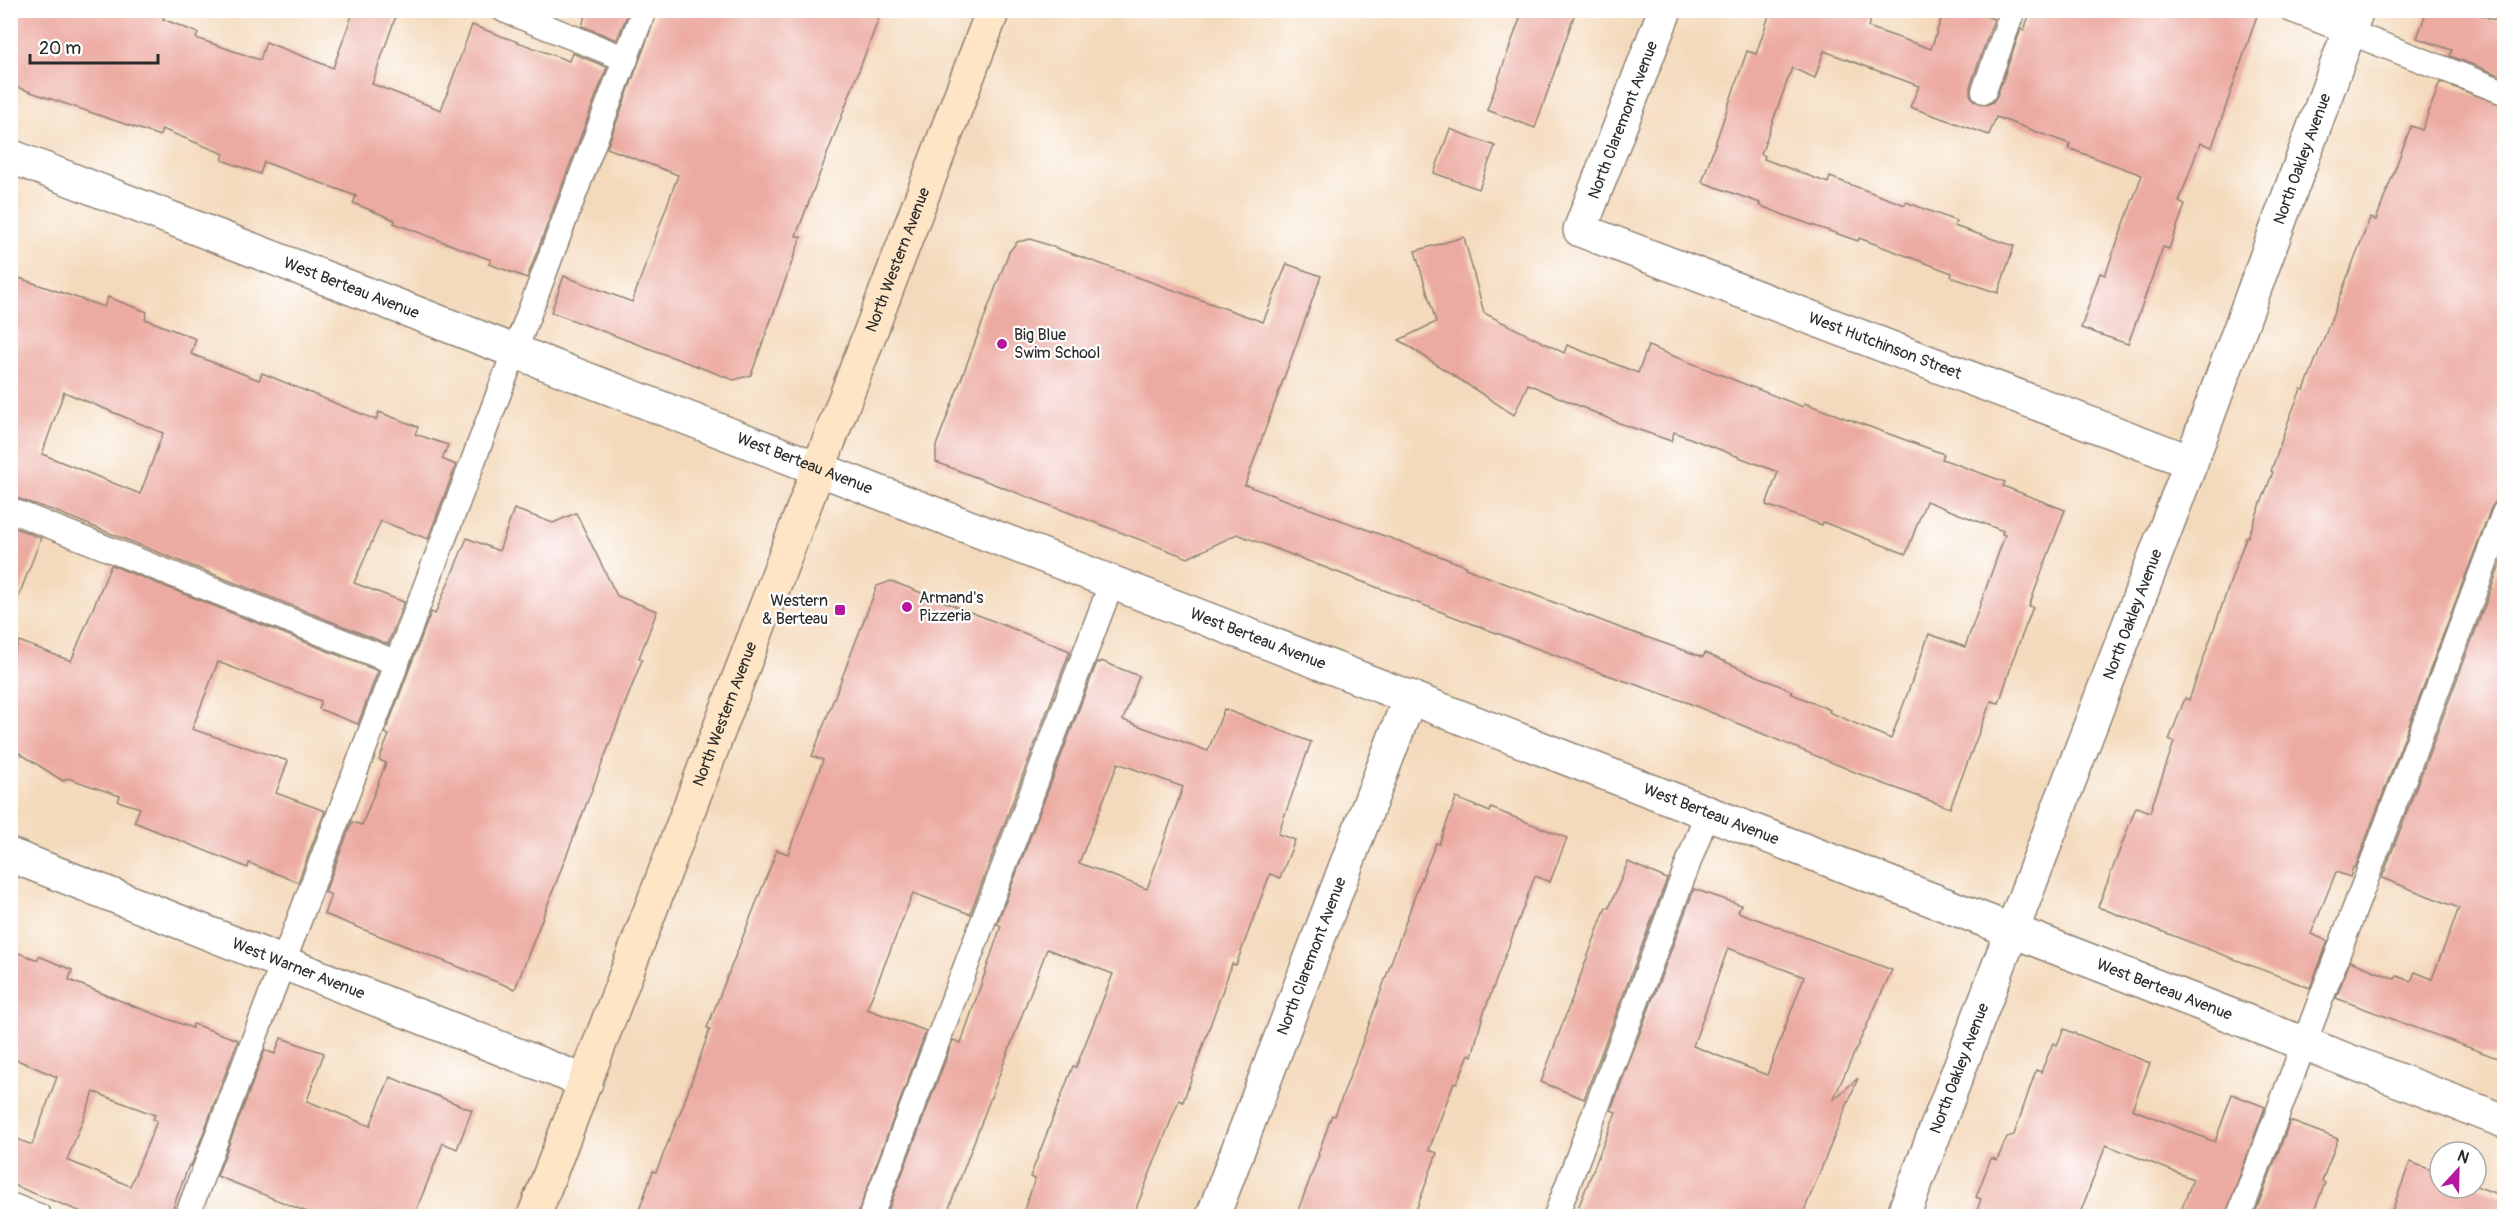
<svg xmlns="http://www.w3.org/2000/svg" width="2515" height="1227" font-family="Pangolin,sans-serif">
<rect width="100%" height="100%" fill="#fff"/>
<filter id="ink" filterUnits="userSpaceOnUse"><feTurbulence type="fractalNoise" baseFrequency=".0167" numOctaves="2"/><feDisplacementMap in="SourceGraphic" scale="12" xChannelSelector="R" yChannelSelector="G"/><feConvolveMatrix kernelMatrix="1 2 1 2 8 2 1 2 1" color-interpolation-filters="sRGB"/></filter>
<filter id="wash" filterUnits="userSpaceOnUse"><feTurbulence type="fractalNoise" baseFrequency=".008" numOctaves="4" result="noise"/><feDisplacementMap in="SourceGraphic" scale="24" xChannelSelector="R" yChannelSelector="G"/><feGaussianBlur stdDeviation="1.35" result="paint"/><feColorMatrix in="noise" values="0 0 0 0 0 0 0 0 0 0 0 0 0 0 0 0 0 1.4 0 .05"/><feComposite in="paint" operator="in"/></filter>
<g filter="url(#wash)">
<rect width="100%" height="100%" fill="#f4dabc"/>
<g id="blocks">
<g fill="#ecaba2" fill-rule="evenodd">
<polygon points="10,10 167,10 163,19 198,33 196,38 260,60 266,42 333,68 354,10 398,10 372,84 441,110 472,25 569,61 572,53 607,67 527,278 489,264 491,260 394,223 395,220 353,203 356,196 264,162 260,174 222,160 224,154 162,129 160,136 10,85"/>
<polygon points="587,10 629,10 617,40 582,26"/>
<polygon points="658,10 882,10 796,236 801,237 751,375 734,380 551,312 564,276 632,302 678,175 607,148"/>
<polygon points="1523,10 1576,10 1535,128 1487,110"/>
<polygon points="1771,10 1874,10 1868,27 1931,49 1944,10 1969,10 1994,19 1970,87 1970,94 1974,101 1986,105 1993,102 1997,96 2021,29 2024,30 2031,10 2259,10 2212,147 2200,143 2179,202 2185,205 2169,249 2163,247 2128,344 2081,328 2100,273 2105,275 2142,175 2068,148 2070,144 1996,117 1989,135 1910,107 1919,86 1824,51 1815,78 1792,68 1761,154 1765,156 1764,159 1828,183 1830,177 1905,205 1906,202 1956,221 1954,226 2014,246 1998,293 1951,277 1952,273 1859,238 1858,241 1789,217 1759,205 1760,203 1702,182 1747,51 1756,54"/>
<polygon points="2427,10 2469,10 2505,24 2505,77 2450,56 2452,50 2417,38"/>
<polygon points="2440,82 2505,106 2505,499 2495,502 2491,508 2355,868 2353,867 2350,877 2336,872 2311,934 2328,941 2310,988 2098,907 2136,807 2150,812 2174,742 2169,740 2185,698 2189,700 2246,537 2248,537 2273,472 2271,471 2288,422 2301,389 2304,390 2370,218 2376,220 2411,126 2422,130"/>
<polygon points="1450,129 1495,146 1479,189 1434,173"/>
<polygon points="1464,237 1484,313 1564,353 1567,345 1638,373 1648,346 1803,407 1804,403 1944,454 1942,459 2005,482 2003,486 2065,510 2029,606 2033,607 2011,664 2012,664 1999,703 1991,701 1950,808 1879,782 1686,702 1599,672 1237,534 1188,558 936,462 936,446 1009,252 1017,242 1031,239 1263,322 1287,264 1321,276 1245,485 1431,553 1466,566 1465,568 1623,629 1703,657 1705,653 1792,691 1790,693 1830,710 1829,712 1891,739 1929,634 1965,647 2005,535 2002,534 2003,531 1926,501 1906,554 1823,522 1822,525 1766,505 1778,472 1674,432 1671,441 1619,423 1528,384 1514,415 1399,340 1436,322 1415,251"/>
<path d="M10,275L104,307L108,297L147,312L145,319L196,339L191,354L259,380L262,373L376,420L379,412L418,427L415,434L448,445L442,459L456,465L428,539L381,521L354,583L404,602L388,644L52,510L10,496ZM64,392L163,433L140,494L42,454Z"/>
<polygon points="514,509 553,523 576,513 617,596 657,611 639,658 642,660 515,989 324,914 331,895 325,892 352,822 362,825 386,763 379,760 389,735 385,733 431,612 435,614 467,538 499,551"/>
<polygon points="10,526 41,538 13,611 10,610"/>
<polygon points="2505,552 2505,1061 2336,998 2350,961 2395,979 2397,976 2411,981 2415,972 2432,979 2459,908 2382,878"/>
<polygon points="111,565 378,671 358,724 319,709 321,701 218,662 192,729 288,761 276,793 325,811 298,882 249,863 248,868 134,822 140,808 118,801 120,796 68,778 63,781 10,747 10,663 19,641 71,661"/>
<polygon points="891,581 1070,651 970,914 913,893 867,1009 926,1031 857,1216 637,1216 653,1171 656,1172 682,1108 710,1029 707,1028 777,850 788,854 823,760 812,756 877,586"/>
<path d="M1101,661L1139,676L1123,720L1208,751L1224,709L1311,742L1278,834L1295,840L1280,878L1270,874L1236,965L1232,964L1183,1102L1179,1100L1133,1216H1022L1035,1179L1030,1177L1073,1066L1076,1067L1113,974L1047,949L946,1216H886L953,1040L961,1043L1001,926L997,924L1097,662L1100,663ZM1118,763L1183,787L1147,889L1079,863Z"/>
<polygon points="1456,798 1490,812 1491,808 1567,838 1550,882 1535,876 1483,1015 1472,1056 1469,1054 1457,1083 1454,1082 1429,1150 1437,1153 1414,1216 1296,1216 1319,1155 1318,1154 1332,1115 1335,1116 1371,1019 1418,887 1436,843 1439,844"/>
<polygon points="1628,862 1667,879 1584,1099 1541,1082 1606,907 1609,908"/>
<path d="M1694,889L1741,905L1738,912L1892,970L1833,1100L1858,1078L1802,1216H1575L1616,1112L1611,1110ZM1728,948L1804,977L1767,1075L1693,1046Z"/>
<path d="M10,950L38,960L39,956L72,970L69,980L136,1007L192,1028L193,1024L238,1040L191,1166L189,1165L174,1205L173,1216H92L10,1184V1136L32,1145L57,1077L10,1057ZM94,1092L155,1115L153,1119L157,1121L130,1186L67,1160Z"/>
<polygon points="2064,1029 2150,1063 2132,1109 2215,1142 2232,1094 2265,1107 2225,1216 2179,1216 2193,1179 2106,1145 2079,1216 1975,1216 1981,1199 1976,1197 1991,1158 1997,1160 2007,1137 2014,1135 2036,1070 2041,1072 2053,1043 2057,1045"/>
<polygon points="281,1038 324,1053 307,1101 370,1126 390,1077 472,1110 457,1149 443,1143 414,1216 317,1216 217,1176 265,1050 275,1054"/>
<polygon points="2290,1121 2338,1139 2322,1181 2325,1183 2312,1216 2254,1216"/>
<polygon points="2410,1162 2440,1173 2440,1188 2476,1186 2505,1197 2505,1216 2390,1216"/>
</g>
</g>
</g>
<g filter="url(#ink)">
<use href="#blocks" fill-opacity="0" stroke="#908274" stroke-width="1.5"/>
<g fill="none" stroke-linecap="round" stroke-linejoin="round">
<defs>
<g id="service">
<polyline points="504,10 626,59"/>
<polyline points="2292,10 2504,92"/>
<polyline points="1984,91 2013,10"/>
<polyline points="10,510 397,663"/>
<polyline points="10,1205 39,1216"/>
<polyline points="187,1216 644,10"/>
<polyline points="871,1216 1112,582"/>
<polyline points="1556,1216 1707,813"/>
<polyline points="2239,1216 2504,513"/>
</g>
<g id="minor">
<path id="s1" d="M1665,10L1580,230L2191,462"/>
<path id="s2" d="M10,156L2504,1121"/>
<path id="s3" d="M10,855L586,1082"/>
<path id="s4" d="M1213,1216L1410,697"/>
<path id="s5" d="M1903,1216L2191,462L2357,10"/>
</g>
<g id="secondary">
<path id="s6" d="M534,1216L993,10"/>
</g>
</defs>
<use href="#service" stroke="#908274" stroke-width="27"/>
<use href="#minor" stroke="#908274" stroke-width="36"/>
<use href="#secondary" stroke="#908274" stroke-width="36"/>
<use href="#service" stroke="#fff" stroke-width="24"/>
<use href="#minor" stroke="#fff" stroke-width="33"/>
<use href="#secondary" stroke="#fde5c5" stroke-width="33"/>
</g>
</g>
<g fill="#b5179e" stroke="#fff" stroke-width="2">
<circle cx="1002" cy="344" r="6"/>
<circle cx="907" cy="607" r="6"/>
<rect x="834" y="604" width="12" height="12" rx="3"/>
</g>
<g text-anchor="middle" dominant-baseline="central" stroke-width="4.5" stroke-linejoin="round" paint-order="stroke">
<g font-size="16" fill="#2b2b2b" stroke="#fff">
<text transform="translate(1623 120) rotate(-69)">North Claremont Avenue</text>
<text stroke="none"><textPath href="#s5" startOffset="1130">North Oakley Avenue</textPath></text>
<text stroke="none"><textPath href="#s6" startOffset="1023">North Western Avenue</textPath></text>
<text stroke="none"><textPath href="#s2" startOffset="366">West Berteau Avenue</textPath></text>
<text stroke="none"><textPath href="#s1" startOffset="562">West Hutchinson Street</textPath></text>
<text stroke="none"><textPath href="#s2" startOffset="852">West Berteau Avenue</textPath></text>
<text stroke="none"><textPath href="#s5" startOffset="644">North Oakley Avenue</textPath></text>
<text stroke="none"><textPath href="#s2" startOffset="1338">West Berteau Avenue</textPath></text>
<text stroke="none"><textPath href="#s6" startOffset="537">North Western Avenue</textPath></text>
<text stroke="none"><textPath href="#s2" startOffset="1824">West Berteau Avenue</textPath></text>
<text stroke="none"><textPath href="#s4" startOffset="278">North Claremont Avenue</textPath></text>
<text stroke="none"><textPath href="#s3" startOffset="310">West Warner Avenue</textPath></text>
<text stroke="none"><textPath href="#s2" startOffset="2310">West Berteau Avenue</textPath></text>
<text stroke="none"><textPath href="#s5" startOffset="158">North Oakley Avenue</textPath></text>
</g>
<g font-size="16" fill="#2b2b2b" stroke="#fff" text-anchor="start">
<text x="1014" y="335">Big Blue<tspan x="1014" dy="18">Swim School</tspan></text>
<text x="919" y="598">Armand's<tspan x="919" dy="18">Pizzeria</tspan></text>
<text x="828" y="601" text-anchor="end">Western<tspan x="828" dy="18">&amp; Berteau</tspan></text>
</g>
</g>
<rect width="2515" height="1227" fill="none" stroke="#fff" stroke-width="36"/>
<g transform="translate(2458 1170) rotate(22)"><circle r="28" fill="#ffffff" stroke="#aaaaaa" stroke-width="1.5"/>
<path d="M0-4.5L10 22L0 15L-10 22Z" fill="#b5179e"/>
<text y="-9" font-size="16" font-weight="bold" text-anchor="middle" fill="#2b2b2b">N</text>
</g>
<path d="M30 54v9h128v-9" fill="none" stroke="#2b2b2b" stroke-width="3"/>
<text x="39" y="54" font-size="18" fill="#2b2b2b" stroke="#ffffff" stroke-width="4.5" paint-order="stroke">20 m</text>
</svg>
